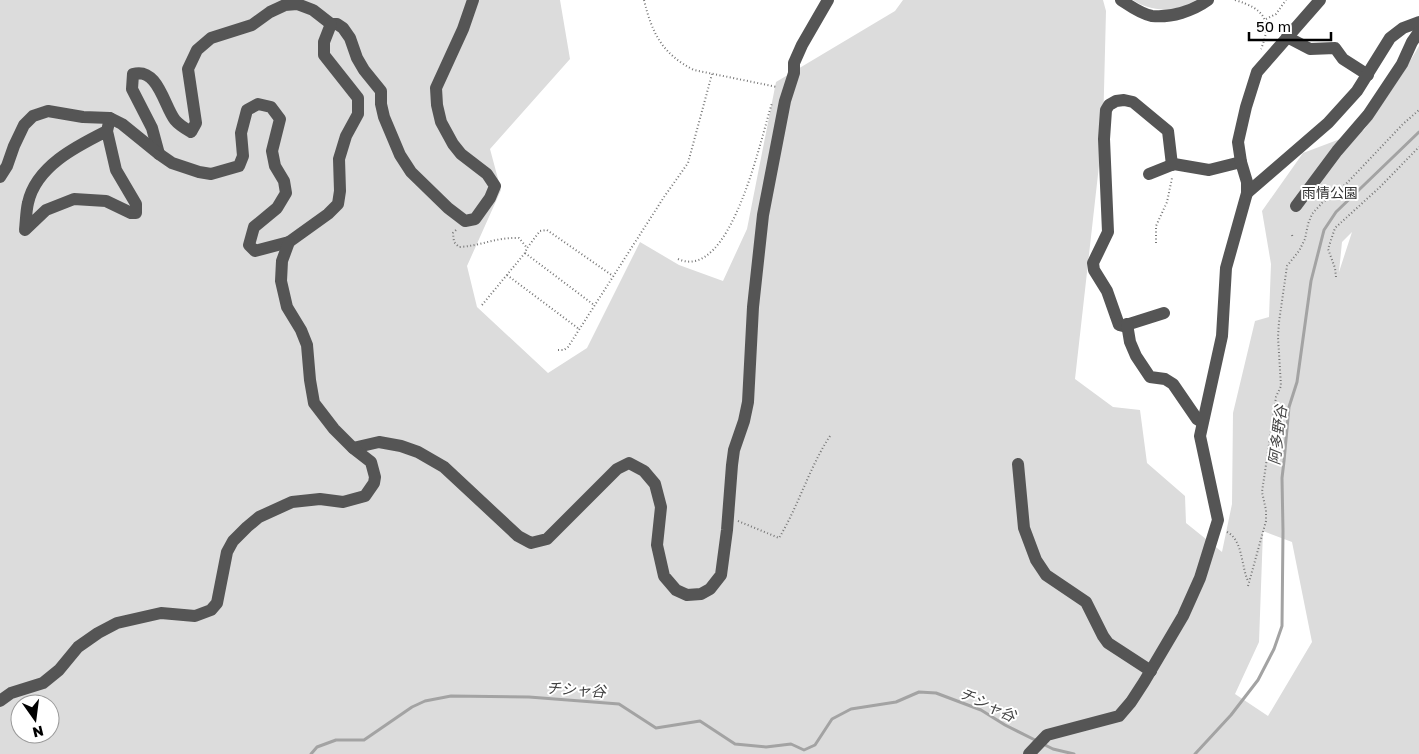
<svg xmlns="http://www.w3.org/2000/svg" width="1419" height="754" font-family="'Golos Text','Noto Sans JP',sans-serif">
<rect width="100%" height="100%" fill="#fff"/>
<g fill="#dcdcdc" fill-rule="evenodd">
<path d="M0,0H560L570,59L490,149L501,190L467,266L477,307L548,373L587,348L640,242L679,265L723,281L747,229L776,82L895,11L903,0H1103L1106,11L1103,130L1075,379L1113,407L1140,410L1147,463L1185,496L1186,523L1222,552L1232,504L1233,413L1255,321L1269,317L1271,264L1262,211L1303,153L1364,130L1403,73L1419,46V754H0ZM1352,232L1339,272L1342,242ZM1263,531L1292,542L1312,642L1268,716L1235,694L1259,642ZM20,704H50V734H20Z"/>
<path d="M1133,0H1196C1177,12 1152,13 1133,0Z"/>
</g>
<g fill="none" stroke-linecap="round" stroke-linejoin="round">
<g stroke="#a3a3a3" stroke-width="3">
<polyline points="1043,744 1053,749 1074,754"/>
<polyline points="311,754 317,747 336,740 364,740 412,707 425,701 451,696 529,697 619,704 656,728 700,721 735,744 766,747 791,744 804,750 815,745 832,719 851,709 896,702 919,692 936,693 981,710 1005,725 1037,741"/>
<polyline points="1195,754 1231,715 1258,680 1274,649 1282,626 1283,531 1282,478 1284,461 1289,407 1297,382 1311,281 1324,230 1336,212 1419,132"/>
</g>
<g stroke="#777" stroke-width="2" stroke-dasharray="1 2.5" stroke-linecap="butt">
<path d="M644,0C652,33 662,54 694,70L777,87"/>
<path d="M1235,0C1264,9 1273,20 1261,49"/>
<polyline points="1266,19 1276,14 1286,0"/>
<path d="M456,230L453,233L454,242L459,247C481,246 496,237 519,238L527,248L540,231L547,230L613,276"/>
<polyline points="1292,235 1293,238"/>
<polyline points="1156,243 1156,226 1167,202 1172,178"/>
<polyline points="525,253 594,305"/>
<path d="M678,259C731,283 761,137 772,103"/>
<polyline points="507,275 579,329"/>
<polyline points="1336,277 1335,268 1328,249 1335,228 1380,187 1419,147"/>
<polyline points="482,305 525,253 527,248"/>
<polyline points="558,350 564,350 568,347 664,197 688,163 712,74"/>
<path d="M738,521L779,538C799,505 809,468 830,436"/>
<path d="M1227,532C1243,540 1241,566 1248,581"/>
<polyline points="1248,586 1266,521 1266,510 1262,492 1276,397 1281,386 1278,337 1279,322 1287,266 1299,251 1305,239 1308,224 1312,214 1322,203 1346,184 1403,124 1419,110"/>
</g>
<g stroke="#555" stroke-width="12">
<path d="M1121,0C1130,6 1141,14 1152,16C1171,18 1193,11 1208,0"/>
<polyline points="1287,37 1310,49 1335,48 1343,59 1368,75"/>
<path d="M107,131C77,146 36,166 28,203C26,211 26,221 25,230L46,210L74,199L106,201L131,213H136V204L116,170L107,131L110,118"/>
<path d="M159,154L152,128L132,89L133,74C158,67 164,106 175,120C179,125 186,129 191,132L196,123L188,69L197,50L211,38L252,25L270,12L285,5L297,4L313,10L331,24H337L343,28L350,38L357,58L364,70L381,91V104L384,117L400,155L411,172L448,208L465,221L475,219L490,198L495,186L487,174L461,154L453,144L441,122L437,105L436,88L463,29L473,0"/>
<polyline points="1149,174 1174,164 1209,170 1241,162"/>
<polyline points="0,177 7,166 14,146 24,125 33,116 48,111 83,117 110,118 122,124 159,154 172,163 199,172 211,174 239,166 243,156 241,133 247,110 258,104 271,107 280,119 272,151 275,166 284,181 286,193 277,208 254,227 249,245 255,251 289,242 328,214 338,204 340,191 339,159 346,136 358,114 358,98 324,55 324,42 331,24"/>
<polyline points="1247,193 1328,123 1357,91 1390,38 1403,28 1419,22"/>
<polyline points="1296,206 1337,151 1368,115 1402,64 1412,42 1419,32"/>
<polyline points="1164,313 1123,326 1119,325 1107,291 1094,270 1093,263 1108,232 1104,139 1106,110 1109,105 1116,101 1124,100 1133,102 1168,131 1172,165"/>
<polyline points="1127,324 1130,342 1136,356 1150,377 1165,379 1173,384 1197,419 1202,422"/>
<polyline points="353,448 379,442 401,446 418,452 444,467 518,536 531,543 547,539 617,469 629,463 644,471 655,484 661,507 657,545 664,576 676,590 687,595 701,594 710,589 721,575 727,530 732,465 734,450 744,421 748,402 753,307 763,215 785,101 794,73 794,63 802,45 828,0"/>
<polyline points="1018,464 1024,528 1036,560 1046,575 1086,602 1103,636 1108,643 1151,671"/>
<polyline points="0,701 11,693 43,683 59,670 78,647 98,633 117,623 161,613 195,616 211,610 217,603 227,552 233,541 247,527 259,517 292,502 320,499 343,502 365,496 374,483 375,477 371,462 353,448 334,429 314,403 310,380 307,345 301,330 287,307 281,281 282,261 289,242"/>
<polyline points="1029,754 1047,735 1119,716 1131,702 1144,682 1183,616 1200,578 1218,520 1200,436 1222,336 1226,268 1247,193 1247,182 1241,162 1238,142 1246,107 1257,72 1320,0"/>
</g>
</g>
<g text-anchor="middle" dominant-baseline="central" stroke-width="4" stroke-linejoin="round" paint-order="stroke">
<g font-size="14" fill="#333" stroke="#fff">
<text x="1330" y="192">雨情公園</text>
</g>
<g font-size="15" font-style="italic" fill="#444" stroke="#fff">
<text transform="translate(1277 435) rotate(-83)">阿多野谷</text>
<text transform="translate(576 689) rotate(4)">チシャ谷</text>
<text transform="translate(988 704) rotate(25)">チシャ谷</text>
</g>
</g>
<g transform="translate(35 719) rotate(166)"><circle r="24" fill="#ffffff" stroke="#999999"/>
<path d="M0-4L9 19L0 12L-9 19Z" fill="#000000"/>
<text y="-8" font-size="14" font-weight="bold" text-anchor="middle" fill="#000000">N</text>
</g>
<path d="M1249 32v8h82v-8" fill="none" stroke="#000000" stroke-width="2.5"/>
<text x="1256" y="32" font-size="15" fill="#000000" stroke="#ffffff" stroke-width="4" paint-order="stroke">50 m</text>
</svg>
